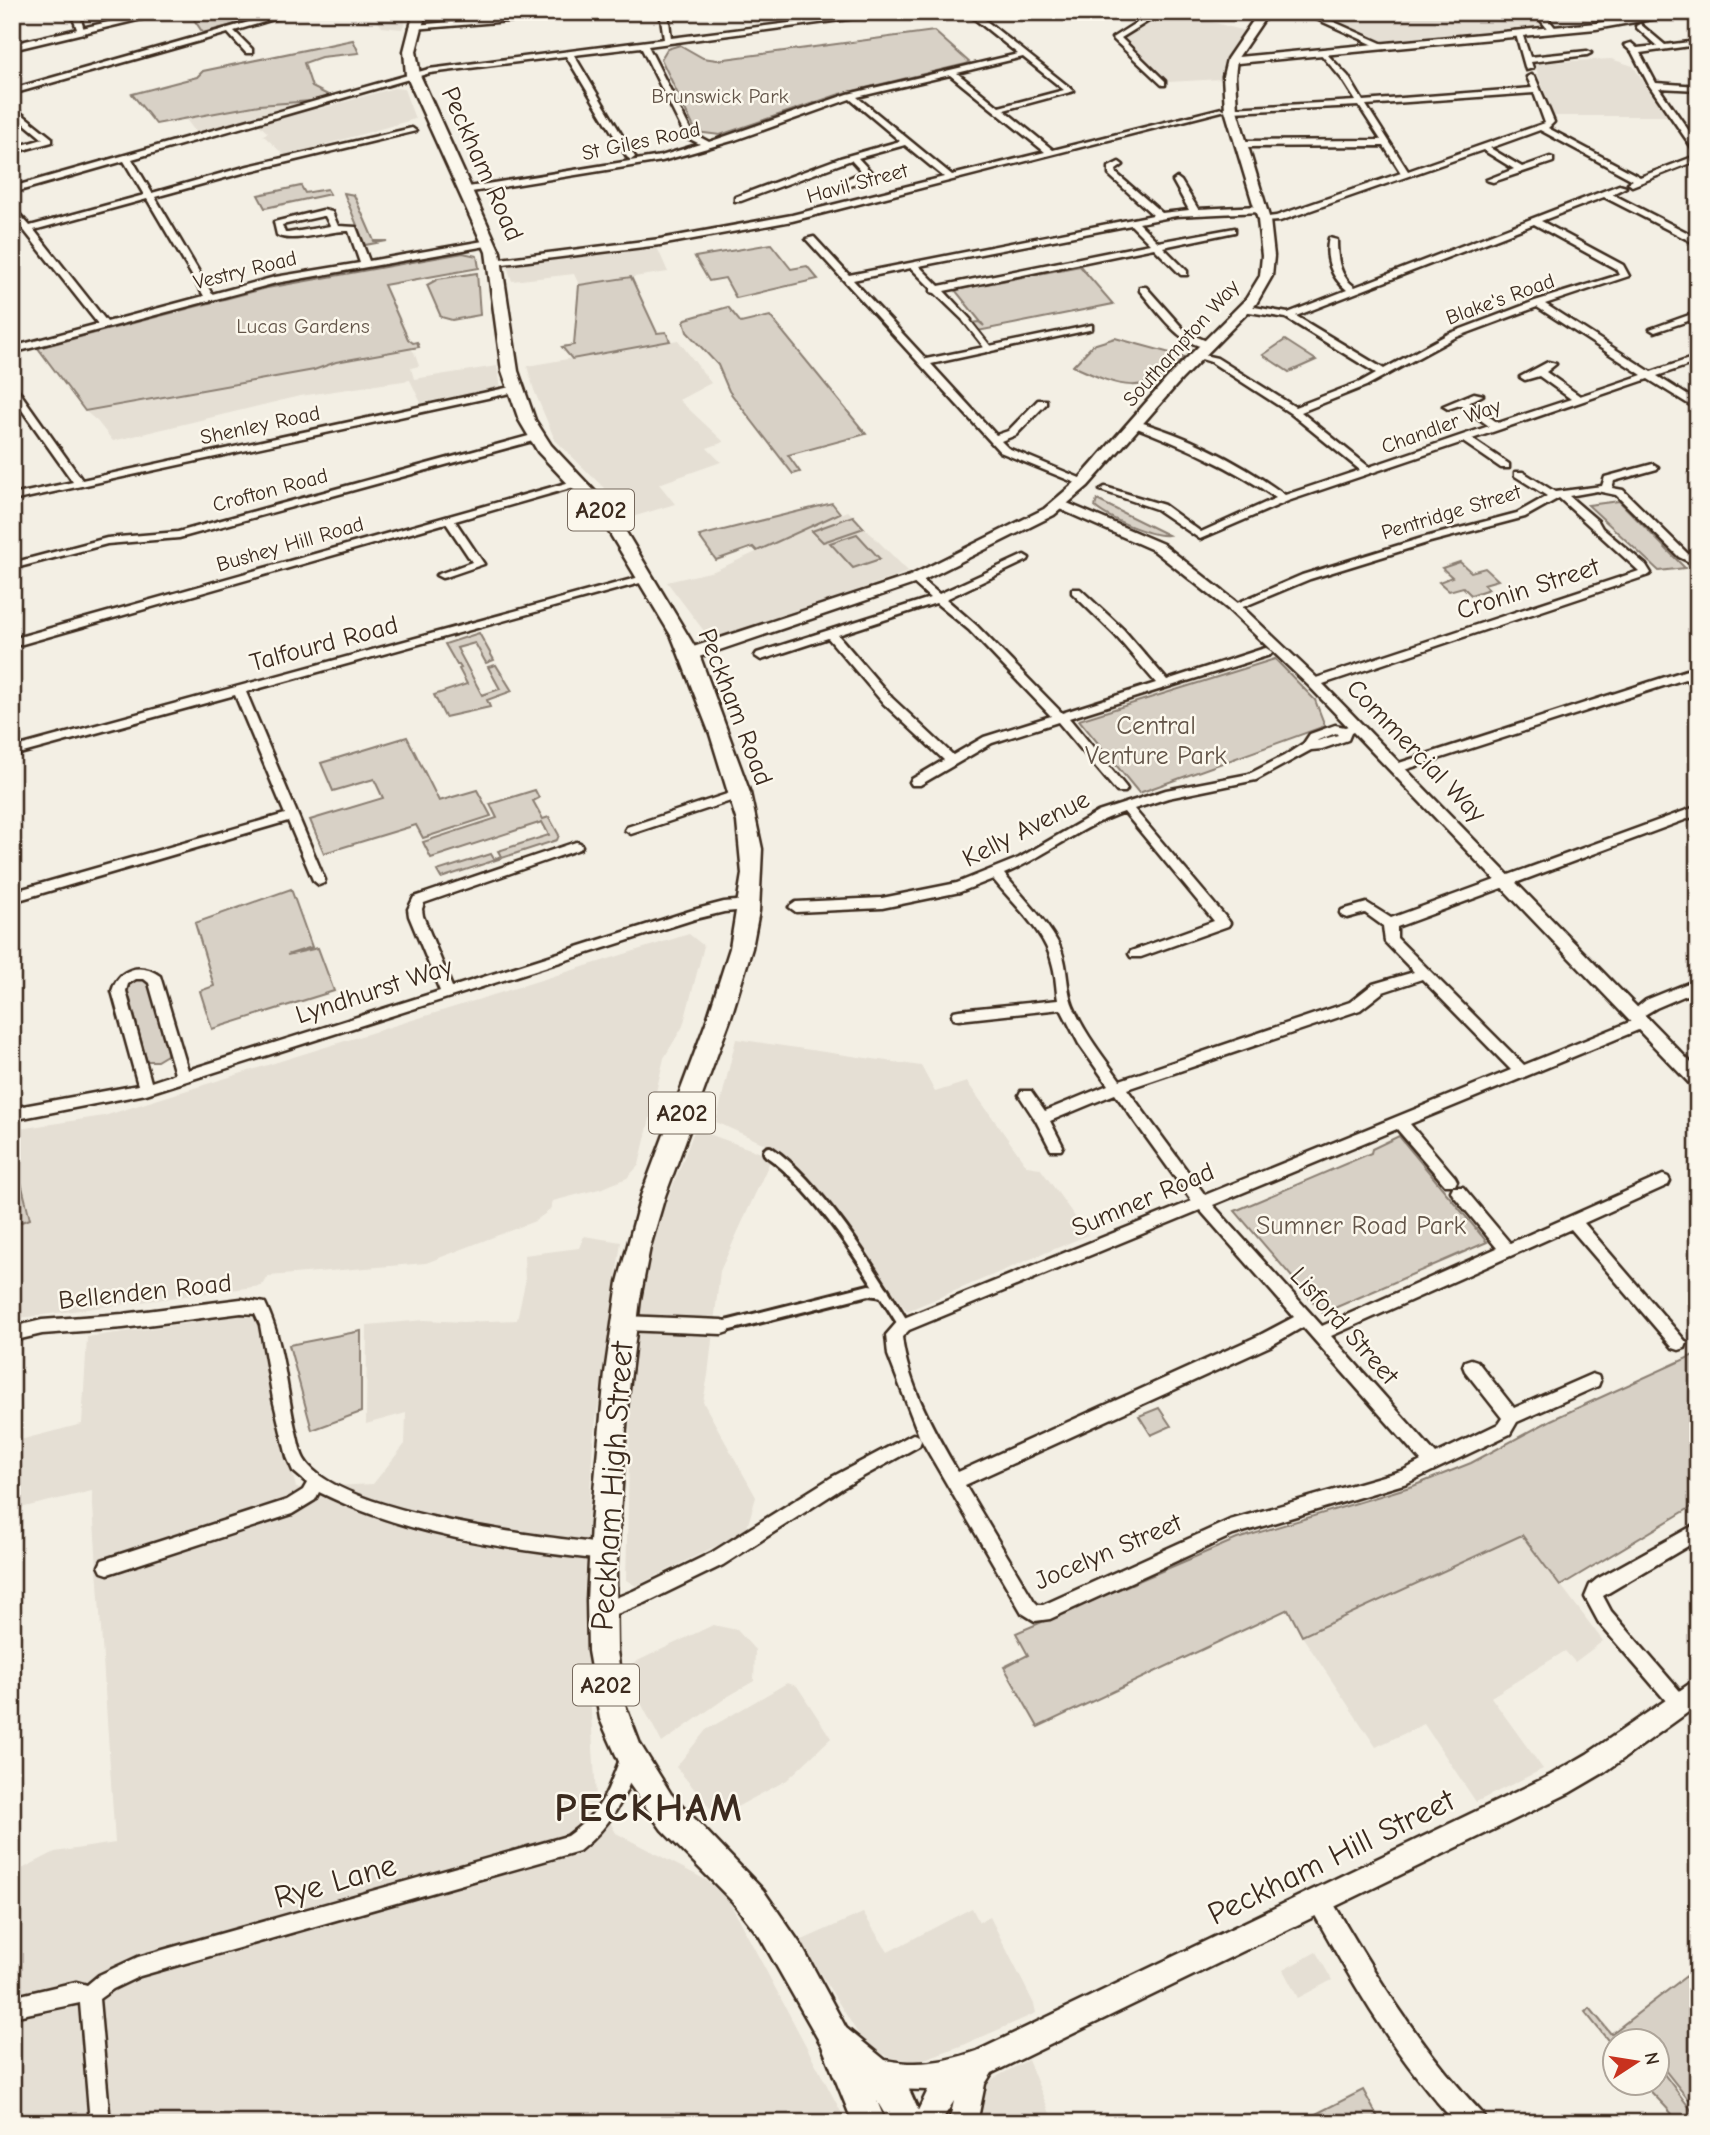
<svg xmlns="http://www.w3.org/2000/svg" width="1710" height="2135" font-family="'Comic Neue',sans-serif">
<rect width="100%" height="100%" fill="#f3efe4"/>
<filter id="ink" filterUnits="userSpaceOnUse"><feTurbulence type="fractalNoise" baseFrequency=".0143" numOctaves="2"/><feDisplacementMap in="SourceGraphic" scale="14" xChannelSelector="R" yChannelSelector="G"/><feConvolveMatrix kernelMatrix="1 2 1 2 8 2 1 2 1" color-interpolation-filters="sRGB"/></filter>
<g filter="url(#ink)">
<g fill="#e5dfd4">
<polygon points="371,12 409,12 402,29 382,27"/>
<polygon points="1168,12 1202,12 1211,15 1205,20 1245,31 1223,65 1221,79 1169,82 1122,38 1122,36"/>
<polygon points="1327,12 1650,12 1386,44 1319,16"/>
<polygon points="1611,59 1633,66 1667,116 1553,116 1534,63"/>
<polygon points="394,88 404,89 415,119 285,156 263,135 268,133 256,122 200,138 185,118 259,105 311,101 319,109"/>
<polygon points="657,247 668,272 579,285 574,274 512,281 507,266"/>
<polygon points="678,340 711,383 679,400 724,442 707,448 721,462 659,484 675,504 629,518 603,487 555,440 534,390 527,366"/>
<polygon points="409,348 414,352 419,366 411,368 414,379 497,366 501,387 421,403 410,380 300,396 113,441 97,421 85,411 314,370 336,362"/>
<polygon points="848,511 909,572 721,638 710,636 704,631 667,582 714,571"/>
<polygon points="689,934 704,946 683,1026 664,1058 639,1165 627,1178 603,1188 553,1201 550,1210 535,1221 426,1263 269,1276 261,1286 12,1319 12,1130 104,1116"/>
<polygon points="736,1039 921,1066 935,1092 967,1082 1027,1166 1040,1168 1088,1235 907,1311 828,1208 778,1150 716,1122"/>
<polygon points="695,1129 772,1157 720,1271 708,1375 703,1402 756,1497 746,1531 636,1586 626,1580 632,1343 650,1244"/>
<polygon points="584,1236 621,1242 593,1442 584,1597 596,1797 616,1833 706,1880 729,1901 847,2123 12,2123 12,1874 55,1852 115,1843 92,1491 12,1510 12,1442 82,1424 87,1337 189,1323 210,1316 240,1311 260,1322 296,1488 373,1484 405,1444 406,1413 366,1424 367,1325 425,1320 463,1322 517,1320 525,1283 524,1255 579,1248"/>
<polygon points="1523,1535 1603,1641 1575,1662 1565,1651 1491,1697 1543,1769 1476,1802 1424,1724 1376,1747 1302,1636"/>
<polygon points="713,1625 737,1630 755,1650 754,1681 727,1697 662,1743 641,1703 629,1665"/>
<polygon points="787,1683 797,1686 831,1738 787,1780 733,1809 723,1802 710,1808 676,1767 706,1730"/>
<polygon points="972,1908 979,1922 990,1917 1034,2004 1036,2013 966,2044 919,2061 890,2058 865,2045 800,1941 863,1913 888,1952"/>
<polygon points="1316,1952 1332,1980 1298,1998 1283,1970"/>
<polygon points="1028,2060 1054,2123 980,2123 983,2084"/>
</g>
<g fill="#d8d1c6" stroke="#8a7e72" stroke-width="2">
<polygon points="189,12 242,12 250,20 203,33"/>
<polygon points="934,31 970,63 840,94 720,135 696,132 661,59 667,49 680,45 703,58 717,60"/>
<polygon points="353,40 359,53 321,57 304,63 312,87 330,96 311,101 259,105 156,124 132,94 197,77 203,71"/>
<polygon points="301,186 305,193 327,189 330,194 265,208 258,195"/>
<polygon points="344,193 354,195 374,241 387,241 365,245"/>
<polygon points="771,244 791,269 807,266 818,279 736,298 725,278 709,281 695,257"/>
<polygon points="463,253 477,256 479,268 384,285 408,339 413,343 417,342 419,347 336,362 314,370 85,411 38,348 267,288"/>
<polygon points="1080,266 1113,304 978,331 971,323 979,322 984,326 955,290"/>
<polygon points="477,273 480,315 452,320 441,317 427,285 438,279"/>
<polygon points="631,277 657,333 666,332 670,341 572,359 562,347 574,345 579,285"/>
<polygon points="728,307 741,323 770,316 866,434 788,455 800,472 793,474 729,391 718,365 687,332 684,321 686,319"/>
<path d="M1115,338L1185,357C1147,399 1119,387 1073,366L1093,345Z"/>
<polygon points="1285,340 1316,360 1289,372 1263,355"/>
<path d="M1097,500L1168,535C1152,537 1107,518 1095,507Z"/>
<polygon points="1619,501 1685,568 1659,571 1588,505"/>
<polygon points="832,503 840,513 757,551 753,547 716,560 699,536"/>
<polygon points="853,516 864,528 823,542 812,531"/>
<polygon points="857,534 880,559 853,568 830,543"/>
<polygon points="1460,562 1471,572 1485,568 1498,580 1484,584 1489,589 1471,595 1463,587 1449,591 1439,582 1452,577 1442,568"/>
<polygon points="479,633 494,660 486,663 475,643 457,648 482,695 500,689 488,667 496,665 512,691 487,700 490,707 445,717 434,695 467,684 459,669 461,668 459,665 457,665 445,644"/>
<polygon points="1275,659 1315,700 1325,726 1139,793 1079,720"/>
<polygon points="407,737 439,801 477,790 491,816 423,838 416,825 324,853 310,820 383,798 374,779 333,791 321,763"/>
<polygon points="535,790 539,798 533,801 543,819 549,817 559,835 557,840 441,878 437,871 491,854 494,859 501,856 498,851 549,835 542,822 431,858 423,842 497,818 490,804"/>
<polygon points="291,889 312,947 287,955 318,948 334,991 212,1029 200,991 214,986 195,923"/>
<polygon points="137,980 145,980 150,984 167,1052 167,1055 157,1061 147,1061 145,1056 128,991 129,985"/>
<polygon points="1399,1136 1487,1242 1323,1313 1235,1211 1371,1153 1372,1149"/>
<polygon points="12,1146 30,1219 12,1225"/>
<polygon points="361,1331 361,1412 312,1430 289,1345"/>
<polygon points="1698,1353 1698,1503 1560,1586 1522,1535 1302,1636 1288,1609 1038,1727 1004,1667 1028,1655 1016,1633 1237,1539 1413,1486 1471,1463 1551,1420"/>
<polygon points="1159,1408 1171,1426 1151,1435 1139,1416"/>
<path d="M1698,1967V2096L1688,2099L1664,2069L1661,2070L1698,2119V2123H1679C1668,2107 1655,2097 1643,2083L1658,2082V2040H1616L1615,2049L1585,2012L1590,2008L1611,2034Z"/>
<polygon points="1363,2090 1381,2123 1298,2123"/>
</g>
<g fill="none" stroke-linecap="round" stroke-linejoin="round">
<defs>
<polyline id="pedestrian-far1" points="966,320 989,349"/>
<g id="pedestrian">
<path d="M769,1152C819,1186 872,1273 904,1325"/>
<polyline points="722,1327 869,1290 884,1292"/>
</g>
<g id="minor">
<polygon points="71,12 79,12 85,34 78,32"/>
<polygon points="284,12 297,12 234,31 252,49 252,53 246,53 228,33 12,94 12,89"/>
<polygon points="578,12 615,12 414,29 410,27 414,25"/>
<path d="M660,12H668L671,38L876,12H900L648,46L690,129L694,134L709,142L848,94L1018,54L966,12H975L1074,91L1004,110L1053,150L1222,108L1226,110L792,221L660,245L495,265L492,264V260L660,239L792,215L944,177L905,145L858,158L872,173L847,188L840,186L847,179L862,172L851,160L741,201H735V197L840,158L900,141L850,99L735,140L662,161L465,193L462,192V188L661,156L700,144L688,138L682,129L641,47L574,55L635,157L631,160L627,157L566,56L430,73L132,159L152,193L248,166L412,128L416,131L250,171L155,197L212,294L275,277L360,263L349,231C329,230 292,244 277,235L274,222L323,210L332,212L338,226L356,227L369,261L489,240L492,241V245L276,283L12,353V347L98,324L12,215V206L30,226L144,195L124,161L12,193V187L429,69L664,39ZM1023,57L1064,90L999,107L957,73ZM950,75L1045,152L952,175L857,97ZM147,199L204,296L107,322L34,230ZM323,216H325L330,226L288,233H285L282,225Z"/>
<polygon points="1037,12 1047,12 1040,15"/>
<polygon points="1153,12 1163,12 1121,38 1165,81 1165,85 1162,85 1112,38"/>
<polygon points="1301,12 1312,12 1390,47 1383,49"/>
<polygon points="1542,12 1551,12 1546,16 1557,30 1556,32 1550,32 1539,18"/>
<polygon points="1640,24 1665,45 1698,41 1697,45 1640,53 1656,83 1698,86 1698,90 1659,88 1698,144 1698,152 1695,152 1649,85 1632,52 1624,45 1631,43 1637,48 1657,46 1637,28 1636,26"/>
<polygon points="1515,31 1522,33 1530,57 1587,51 1591,53 1587,55 1531,62 1533,68 1526,70"/>
<path d="M1323,50L1348,76L1363,101L1532,88L1527,77L1531,75L1535,77L1554,122L1548,128L1640,177L1698,155V160L1632,186L1628,183L1633,180L1540,130L1490,148L1522,167L1550,157L1553,158V162L1493,182L1486,180L1514,169L1483,150L1280,221L1261,222V218L1276,216L1401,173L1384,146L1241,147L1237,144L1241,141L1381,140L1359,106L1231,112L1227,110L1231,108L1356,101L1342,79L1319,52ZM1534,93L1545,123L1408,171L1366,105Z"/>
<polygon points="12,106 52,138 52,142 12,153 12,148 43,139 12,113"/>
<path d="M1119,162L1123,165L1116,170L1117,174L1162,213L1189,210L1173,181L1177,178L1181,181L1198,209L1260,206L1264,209L1260,212L1176,216L1139,223L1158,242L1235,228V232L1163,247L1187,271V275H1181L1154,248L944,291L971,320L966,323L935,293L931,292V288L911,268L853,280L926,359L1092,325V329L1089,330L931,364L996,435L1008,431L1038,400H1046V404L1016,435L1001,441L1008,448L1087,481V485L1083,486L1000,452L806,239L814,237L849,275L1153,215L1109,175V167ZM1131,225L1150,244L939,286L919,266Z"/>
<path d="M1619,185L1626,187L1612,194L1698,238V245L1604,197L1541,221L1623,265L1629,276L1545,304L1651,372L1698,356V362L1657,376L1698,402V410L1648,379L1472,439L1509,464V468H1501L1463,442L1288,501L1200,539L1156,509L1100,490L1105,487L1164,505L1201,532L1276,498C1232,467 1183,446 1132,426L1131,424L1136,421C1189,436 1241,463 1285,495L1360,470L1290,413L1211,362L1195,357V353L1217,358L1295,407L1360,382L1376,373L1286,318L1243,311L1238,308L1243,305L1288,313L1347,290C1331,278 1324,257 1329,238L1337,240C1337,258 1339,276 1355,287ZM1534,224L1616,269L1619,275L1535,301L1448,334L1384,369L1296,316ZM1537,307L1642,375L1580,396L1546,372L1556,364L1548,362L1520,377L1525,380L1539,376L1571,399L1498,423L1469,402L1483,395L1474,393L1443,406L1448,409L1460,405L1489,426L1369,467L1301,412L1366,386L1454,338Z"/>
<path d="M1140,287H1146L1186,332L1211,343V347C1181,349 1158,311 1140,291Z"/>
<polygon points="1692,314 1698,317 1698,324 1691,320 1655,332 1650,329"/>
<polygon points="12,386 16,387 82,480 515,386 520,389 515,392 12,501 12,495 73,482 12,396"/>
<polygon points="536,434 540,435 540,439 179,538 107,544 12,569 12,563 107,538 178,532"/>
<polygon points="1653,464 1658,467 1657,469 1614,481 1612,488 1623,490 1687,553 1698,558 1698,566 1679,557 1616,495 1597,491 1569,496 1598,521 1602,528 1646,565 1651,573 1649,575 1314,687 1310,686 1310,680 1639,571 1559,498 1525,517 1430,542 1310,579 1238,609 1234,610 1228,607 1302,575 1422,538 1517,513 1547,496 1515,476 1515,472 1523,472 1555,492 1602,486 1605,477"/>
<polygon points="577,480 581,481 581,485 455,521 484,564 446,577 442,578 436,575 472,562 446,523 12,647 12,639"/>
<path d="M1024,555L1029,558L1028,560L946,599L977,626L1062,713L1156,683L1115,635L1072,593V589H1080L1123,629L1167,680L1262,649L1266,648L1272,652L1270,655L1069,718L1125,786L1127,789L1125,792H1117L1058,722L992,743L920,785H912L910,782L912,779L944,760L884,704L828,638L761,660L755,656L757,653L930,598L911,581V577H919L939,594ZM936,603L969,630L1051,716L984,737L953,755L892,698L838,635Z"/>
<polygon points="647,575 653,578 651,580 246,692 325,880 324,883 319,885 313,880 288,821 12,902 12,892 285,814 235,695 12,756 12,748"/>
<polygon points="1687,670 1698,677 1698,687 1685,679 1401,771 1393,771 1391,768 1393,765"/>
<path d="M1357,723L1363,727L1351,733L1348,740L1322,749L1311,750L1256,780L1168,798L1134,809L1228,920L1230,923L1228,926L1141,957H1131L1129,954L1131,951L1214,921L1124,812C1081,826 1045,857 1004,874C1022,896 1044,918 1058,943C1069,964 1065,986 1073,1006C1084,1033 1103,1056 1120,1080L1350,1002L1373,984L1414,972L1385,942L1383,926L1365,913L1347,918L1342,916L1340,913L1342,910L1367,903L1391,918L1698,806V815L1397,927V938L1524,1065L1637,1019L1631,1018L1629,1014L1646,1000L1698,979V990L1656,1008L1641,1017L1648,1018L1650,1022L1648,1026L1410,1124L1455,1177L1457,1181L1455,1185H1445L1397,1129L1213,1205L1322,1326L1497,1248L1453,1195L1451,1191L1453,1187H1463L1510,1243L1663,1175L1668,1177L1670,1181L1668,1185L1584,1223L1687,1343L1685,1348L1679,1350L1673,1348L1571,1229L1331,1336L1436,1454L1498,1424L1502,1418L1465,1371L1463,1366L1465,1361L1471,1359L1477,1361L1514,1408L1592,1374L1598,1376L1600,1381L1598,1386L1517,1422L1510,1434L1407,1483L1233,1535L1050,1619L1035,1621L1022,1613L920,1438L888,1355L886,1335L899,1320L1192,1201L1115,1094L1050,1121L1063,1146L1061,1150H1051L1036,1121L1019,1095L1021,1091H1031L1045,1111L1108,1085L1079,1044L1061,1009L959,1020L954,1019L952,1015L954,1011L959,1010L1058,1000C1056,989 1056,977 1053,966C1046,932 1014,905 993,879L960,892L882,908L796,912L789,907L796,902L882,898L957,883L1019,858L1098,812L1166,790L1249,774L1284,756L1304,743L1310,734L1335,725L1345,727ZM1336,733L1338,735L1317,741L1318,740ZM1422,979L1511,1070L1205,1195L1127,1089L1360,1010L1383,992ZM1200,1210L1294,1317L1258,1336L958,1472C935,1433 907,1383 902,1337L909,1330ZM1303,1327L1421,1461L1404,1470L1230,1520L1043,1605H1038L1034,1601L965,1485L1270,1346Z"/>
<polygon points="739,790 745,794 743,797 631,834 625,830 627,827"/>
<path d="M576,842L580,843L582,846L580,849L424,903L422,909L423,916L452,987L693,910L724,902L748,900L755,905L748,910L724,912L695,919L146,1094L12,1120V1108L138,1085L112,991C119,968 141,962 160,976L188,1070L440,991L409,916L408,909L414,897ZM136,979H144L149,983L175,1074L151,1082L126,991L128,984Z"/>
<path d="M241,1299L265,1303C284,1342 286,1387 295,1428C298,1438 299,1450 304,1459C335,1513 542,1537 603,1544L609,1546L611,1552L609,1558L603,1560C506,1549 407,1536 319,1492L315,1500L292,1514L108,1574L102,1572L99,1566L102,1560L287,1500L303,1490L307,1483L293,1471L287,1457L273,1399L260,1325L255,1314L241,1313L123,1328L42,1334L12,1341V1327L42,1320L123,1314Z"/>
<polygon points="624,1316 722,1320 728,1322 730,1327 728,1332 722,1334 624,1330 619,1328 616,1323 619,1318"/>
<polygon points="913,1434 919,1436 921,1441 919,1446 844,1487 723,1565 645,1603 601,1620 595,1618 592,1612 595,1606 633,1591 711,1553 832,1477"/>
<polygon points="1698,1523 1698,1540 1603,1596 1611,1611 1685,1697 1688,1703 1685,1709 1679,1712 1673,1709 1599,1623 1585,1597 1590,1585 1597,1579"/>
<path d="M629,1749L635,1752L638,1758C627,1797 611,1826 579,1851L140,1976L113,1989L99,1999L110,2123H90L80,2003L12,2017V1997L76,1982L87,1985L99,1975L138,1957L567,1836C606,1808 606,1792 623,1752Z"/>
</g>
<g id="tertiary">
<polygon points="152,12 171,12 12,50 12,44"/>
<polygon points="1666,12 1691,12 1596,29 1238,63 1233,60 1238,57 1596,23"/>
<polygon points="1060,500 1163,544 1239,604 1319,680 1698,1070 1698,1088 1692,1086 1309,686 1229,610 1153,550 1055,507 1055,501"/>
<path d="M1319,1888L1327,1892C1373,1971 1419,2047 1483,2114L1487,2123H1456C1396,2059 1353,1984 1311,1908L1307,1900L1311,1892Z"/>
</g>
<g id="secondary">
<polygon points="1259,12 1269,12 1237,59 1235,76 1237,110 1270,220 1274,256 1272,276 1256,304 1181,380 1088,486 1054,515 920,582 696,658 684,658 682,654 684,650 910,576 1044,509 1078,480 1171,374 1246,299 1260,276 1262,256 1258,220 1225,110 1223,76 1227,59"/>
<path d="M1698,1678V1705L1605,1772L1569,1793L992,2073L985,2084L977,2123H949L954,2101L940,2123H912L928,2090L888,2089L864,2082L860,2072L864,2062C880,2056 898,2064 915,2063C936,2063 957,2058 977,2051L1551,1775L1587,1754Z"/>
</g>
<polygon id="trunk" points="414,12 426,12 416,51 420,75 500,252 518,371 535,420 551,445 602,499 623,527 699,654 750,793 762,849 759,911 752,948 730,1020 665,1196 650,1247 640,1299 628,1398 616,1574 617,1651 624,1702 640,1744 671,1794 763,1890 801,1945 846,2028 885,2060 907,2085 924,2123 890,2123 877,2101 886,2123 853,2123 822,2046 760,1937 732,1901 662,1830 628,1782 600,1719 588,1651 587,1600 591,1523 605,1373 618,1282 641,1196 707,1020 730,948 742,874 737,822 710,734 672,637 609,532 590,507 538,452 519,420 502,371 486,252 406,75 404,51"/>
</defs>
<use href="#pedestrian-far1" stroke="#3b2a1e" stroke-width="10"/>
<use href="#pedestrian" stroke="#3b2a1e" stroke-width="16"/>
<use href="#minor" stroke="#3b2a1e" stroke-width="5"/>
<use href="#tertiary" stroke="#3b2a1e" stroke-width="5"/>
<use href="#secondary" stroke="#3b2a1e" stroke-width="5"/>
<use href="#trunk" stroke="#3b2a1e" stroke-width="5"/>
<use href="#pedestrian-far1" stroke="#fbf7ec" stroke-width="6"/>
<use href="#pedestrian" stroke="#fbf7ec" stroke-width="10"/>
<use href="#minor" fill="#fbf7ec" fill-rule="evenodd"/>
<use href="#tertiary" fill="#fbf7ec" fill-rule="evenodd"/>
<use href="#secondary" fill="#fbf7ec" fill-rule="evenodd"/>
<use href="#trunk" fill="#fbf7ec" fill-rule="evenodd"/>
</g>
</g>
<g text-anchor="middle" dominant-baseline="central" stroke-width="5" stroke-linejoin="round" paint-order="stroke">
<g font-size="21" fill="#625448" stroke="#fbf7ec">
<text x="720" y="96">Brunswick Park</text>
<text x="303" y="326">Lucas Gardens</text>
</g>
<g font-size="21" fill="#3b2a1e" stroke="#fbf7ec">
<text transform="translate(641 141) rotate(-12)">St Giles Road</text>
<text transform="translate(857 183) rotate(-15)">Havil Street</text>
<text transform="translate(245 270) rotate(-14)">Vestry Road</text>
<text transform="translate(1500 299) rotate(-20)">Blake's Road</text>
<text transform="translate(1181 343) rotate(-48)">Southampton Way</text>
<text transform="translate(260 425) rotate(-12)">Shenley Road</text>
<text transform="translate(1441 426) rotate(-20)">Chandler Way</text>
<text transform="translate(270 490) rotate(-15)">Crofton Road</text>
<text transform="translate(1451 512) rotate(-17)">Pentridge Street</text>
<text transform="translate(290 544) rotate(-16)">Bushey Hill Road</text>
</g>
<g fill="#fbf7ec" stroke="#75685c" stroke-width="2">
<rect x="568" y="489.5" width="66" height="41" rx="5"/>
<rect x="649" y="1092.5" width="66" height="41" rx="5"/>
<rect x="573" y="1664.5" width="66" height="41" rx="5"/>
</g>
<g font-size="24" font-weight="bold" fill="#3b2a1e">
<text x="601" y="510">A202</text>
<text x="682" y="1113">A202</text>
<text x="606" y="1685">A202</text>
</g>
<g font-size="26" fill="#3b2a1e" stroke="#fbf7ec">
<text transform="translate(482 164) rotate(66)">Peckham Road</text>
<text transform="translate(1528 589) rotate(-18)">Cronin Street</text>
<text transform="translate(324 644) rotate(-15)">Talfourd Road</text>
<text transform="translate(735 707) rotate(69)">Peckham Road</text>
<text transform="translate(1416 751) rotate(46)">Commercial Way</text>
<text transform="translate(1026 829) rotate(-27)">Kelly Avenue</text>
<text transform="translate(374 991) rotate(-18)">Lyndhurst Way</text>
<text transform="translate(1143 1200) rotate(-23)">Sumner Road</text>
<text transform="translate(145 1292) rotate(-6)">Bellenden Road</text>
<text transform="translate(1344 1326) rotate(48)">Lisford Street</text>
<text transform="translate(1108 1552) rotate(-23)">Jocelyn Street</text>
</g>
<g font-size="26" fill="#625448" stroke="#fbf7ec">
<text x="1156" y="726">Central<tspan x="1156" dy="30">Venture Park</tspan></text>
<text x="1361" y="1226">Sumner Road Park</text>
</g>
<g font-size="32" fill="#3b2a1e" stroke="#fbf7ec">
<text transform="translate(612 1486) rotate(-86)">Peckham High Street</text>
<text transform="translate(1331 1857) rotate(-26)">Peckham Hill Street</text>
<text transform="translate(335 1881) rotate(-16)">Rye Lane</text>
</g>
<g font-size="40" font-weight="bold" letter-spacing="2" fill="#3b2a1e" stroke="#fbf7ec">
<text x="649" y="1808">PECKHAM</text>
</g>
</g>
<rect width="1710" height="2135" fill="none" stroke="#fbf7ec" stroke-width="42"/>
<rect x="21" y="21" width="1668" height="2093" fill="none" stroke="#3b2a1e" stroke-width="2.5" filter="url(#ink)"/>
<g transform="translate(1636 2062) rotate(78)"><circle r="33" fill="#fbf7ec" stroke="#aea59a" stroke-width="2"/>
<path d="M0-5L12 26L0 18L-12 26Z" fill="#c8321e"/>
<text y="-10" font-size="19" font-weight="bold" text-anchor="middle" fill="#3b2a1e">N</text>
</g>
</svg>
